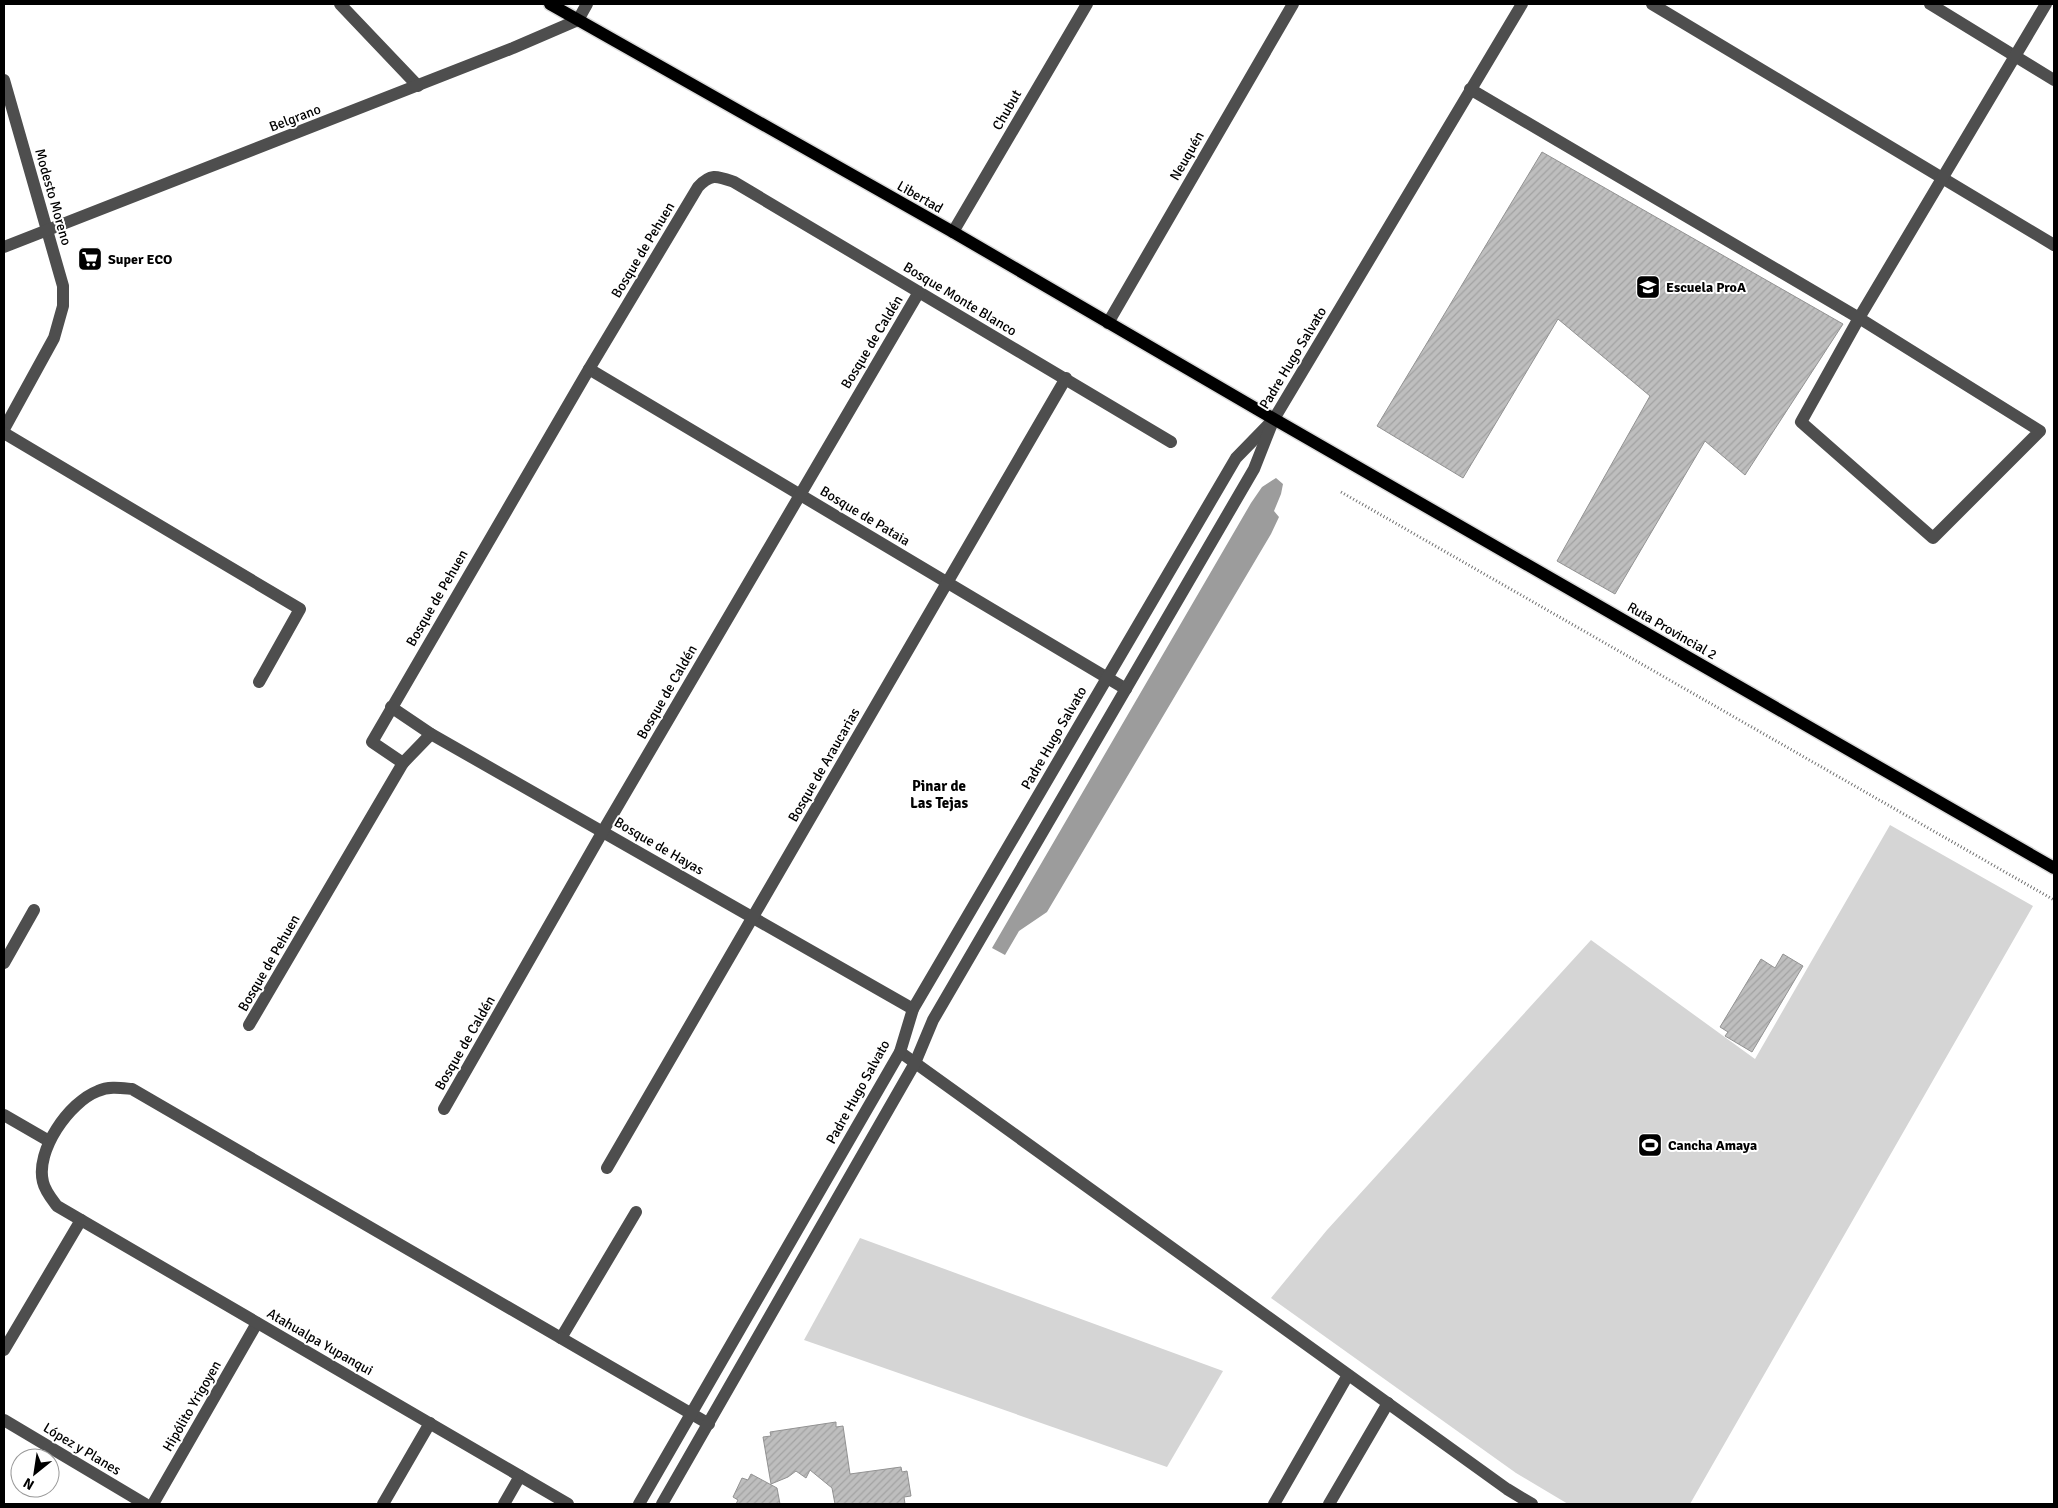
<svg xmlns="http://www.w3.org/2000/svg" width="2058" height="1508" font-family="Signika,sans-serif">
<defs>
<pattern id="building-hatch" width="6" height="6" patternUnits="userSpaceOnUse" patternTransform="scale(1.25)"><rect width="6" height="6" fill="#bebebe"/><path d="M-1 1l2-2M0 6l6-6M5 7l2-2" fill="none" stroke="#a2a2a2"/></pattern>
</defs>
<rect width="100%" height="100%" fill="#fff"/>
<g fill="#d5d5d5">
<polygon points="1890,825 2033,906 1690,1504 1568,1504 1516,1473 1271,1298 1327,1230 1591,940 1755,1059"/>
<polygon points="860,1238 1223,1371 1167,1467 804,1340"/>
</g>
<polygon fill="#9c9c9c" points="1276,478 1283,484 1281,494 1274,511 1279,517 1271,534 1047,912 1019,931 1005,955 992,948 1251,503 1262,487"/>
<g fill="url(#building-hatch)" stroke="#929292">
<polygon points="1542,152 1843,324 1745,475 1705,441 1615,594 1557,561 1650,396 1558,319 1463,478 1377,426"/>
<polygon points="1783,954 1803,966 1752,1052 1725,1036 1728,1032 1720,1027 1761,959 1775,968"/>
<polygon points="836,1422 836,1427 843,1426 850,1474 901,1467 902,1472 907,1471 911,1496 904,1497 905,1504 835,1504 832,1488 810,1470 806,1478 796,1471 788,1477 771,1484 763,1437 771,1436 770,1432"/>
<polygon points="751,1474 777,1488 780,1504 736,1504 738,1500 733,1497 742,1478 748,1480"/>
</g>
<g fill="none" stroke-linecap="round" stroke-linejoin="round">
<defs>
<polyline id="major" points="550,4 953,232 1274,419 2054,868"/>
</defs>
<use href="#major" stroke="#dbdbdb" stroke-width="15"/>
<polyline stroke="#707070" stroke-width="3" stroke-dasharray="1 2.5" stroke-linecap="butt" points="1341,492 2054,900"/>
<g stroke="#4e4e4e" stroke-width="12">
<polyline points="340,4 418,86"/>
<polyline points="1652,4 2054,245"/>
<polyline points="1930,4 2054,80"/>
<polyline points="4,80 63,286 63,306 54,338 4,429"/>
<polyline points="1470,89 1859,318 2040,431 1933,538 1801,422 1859,318 2046,4"/>
<polyline points="953,232 1087,4"/>
<polyline points="4,247 513,48 578,20 587,4"/>
<polyline points="1108,323 1293,4"/>
<polyline points="589,369 1126,689"/>
<polyline points="4,433 300,609 259,682"/>
<polyline points="391,707 431,734 913,1009"/>
<polyline points="403,763 431,734"/>
<polyline points="4,963 34,910"/>
<path d="M249,1025L403,763L372,742L589,369L698,187C711,173 717,176 734,182L1171,442"/>
<polyline points="900,1052 1507,1489 1532,1504"/>
<polyline points="444,1109 603,831 919,292"/>
<polyline points="4,1115 49,1141"/>
<polyline points="607,1168 1066,378"/>
<polyline points="561,1338 636,1212"/>
<polyline points="4,1350 81,1220"/>
<polyline points="4,1420 145,1504"/>
<polyline points="153,1504 257,1323"/>
<polyline points="383,1504 430,1423"/>
<polyline points="504,1504 520,1476"/>
<path d="M568,1504L57,1206C51,1198 45,1191 43,1182C35,1151 69,1102 98,1091C109,1086 121,1088 132,1089L709,1424"/>
<polyline points="639,1504 900,1052 913,1009 1236,458 1274,419 1522,4"/>
<polyline points="662,1504 915,1063 933,1020 1254,469 1271,426"/>
<polyline points="1274,1504 1348,1375"/>
<polyline points="1329,1504 1388,1403"/>
</g>
<use href="#major" stroke="#000" stroke-width="12"/>
</g>
<defs>
<symbol id="supermarket-square" viewBox="-11 -11 22 22"><rect x="-9" y="-9" width="18" height="18" rx="4" fill="#000" stroke="#fff"/><path d="M-6-5.5h2.5l.6 2H6L4.5 2H-2.5L-4.4-4H-6ZM-1.5 3.2a1.3 1.3 0 1 0 .1 0ZM3 3.2a1.3 1.3 0 1 0 .1 0Z" fill="#fff"/></symbol>
<symbol id="school-square" viewBox="-11 -11 22 22"><rect x="-9" y="-9" width="18" height="18" rx="4" fill="#000" stroke="#fff"/><path d="M0-5L7-2L0 1L-7-2ZM-4 1L0 2.5L4 1V4Q0 6-4 4Z" fill="#fff"/></symbol>
<symbol id="stadium-square" viewBox="-11 -11 22 22"><rect x="-9" y="-9" width="18" height="18" rx="4" fill="#000" stroke="#fff"/><path d="M0-5a6.5 5 0 1 0 0 10a6.5 5 0 1 0 0-10ZM-3.5-1.8h7v3.6h-7Z" fill="#fff"/></symbol>
</defs>
<g fill-rule="evenodd">
<use href="#supermarket-square" x="76" y="245" width="28" height="28"/>
<use href="#school-square" x="1634" y="273" width="28" height="28"/>
<use href="#stadium-square" x="1636" y="1131" width="28" height="28"/>
</g>
<g text-anchor="middle" dominant-baseline="central" stroke-width="4" stroke-linejoin="round" paint-order="stroke">
<g font-size="14" fill="#000" stroke="#fff">
<text transform="translate(1007 110) rotate(-60)">Chubut</text>
<text transform="translate(295 118) rotate(-21)">Belgrano</text>
<text transform="translate(1187 156) rotate(-60)">Neuquén</text>
<text transform="translate(53 197) rotate(74)">Modesto Moreno</text>
<text transform="translate(920 197) rotate(30)">Libertad</text>
<text transform="translate(643 250) rotate(-59)">Bosque de Pehuen</text>
<text transform="translate(960 299) rotate(31)">Bosque Monte Blanco</text>
<text transform="translate(872 342) rotate(-59)">Bosque de Caldén</text>
<text transform="translate(1293 358) rotate(-59)">Padre Hugo Salvato</text>
<text transform="translate(865 516) rotate(31)">Bosque de Pataia</text>
<text transform="translate(437 598) rotate(-60)">Bosque de Pehuen</text>
<text transform="translate(1672 631) rotate(30)">Ruta Provincial 2</text>
<text transform="translate(667 692) rotate(-60)">Bosque de Caldén</text>
<text transform="translate(1054 738) rotate(-60)">Padre Hugo Salvato</text>
<text transform="translate(824 765) rotate(-60)">Bosque de Araucarias</text>
<text transform="translate(659 846) rotate(30)">Bosque de Hayas</text>
<text transform="translate(269 963) rotate(-60)">Bosque de Pehuen</text>
<text transform="translate(465 1043) rotate(-60)">Bosque de Caldén</text>
<text transform="translate(858 1092) rotate(-61)">Padre Hugo Salvato</text>
<text transform="translate(320 1342) rotate(30)">Atahualpa Yupanqui</text>
<text transform="translate(192 1406) rotate(-60)">Hipólito Yrigoyen</text>
<text transform="translate(82 1449) rotate(31)">López y Planes</text>
</g>
<g font-size="14" font-weight="bold" fill="#000" stroke="#fff" text-anchor="start">
<text x="108" y="259">Super ECO</text>
<text x="1666" y="287">Escuela ProA</text>
<text x="1668" y="1145">Cancha Amaya</text>
</g>
<g font-size="15" font-weight="bold" fill="#000" stroke="#fff">
<text x="939" y="786">Pinar de<tspan x="939" dy="17">Las Tejas</tspan></text>
</g>
</g>
<rect width="2058" height="1508" fill="none" stroke="#000000" stroke-width="10"/>
<g transform="translate(35 1473) rotate(210)"><circle r="24" fill="#ffffff" stroke="#999999"/>
<path d="M0-4L9 19L0 12L-9 19Z" fill="#000000"/>
<text y="-8" font-size="14" font-weight="bold" text-anchor="middle" fill="#000000">N</text>
</g>
</svg>
